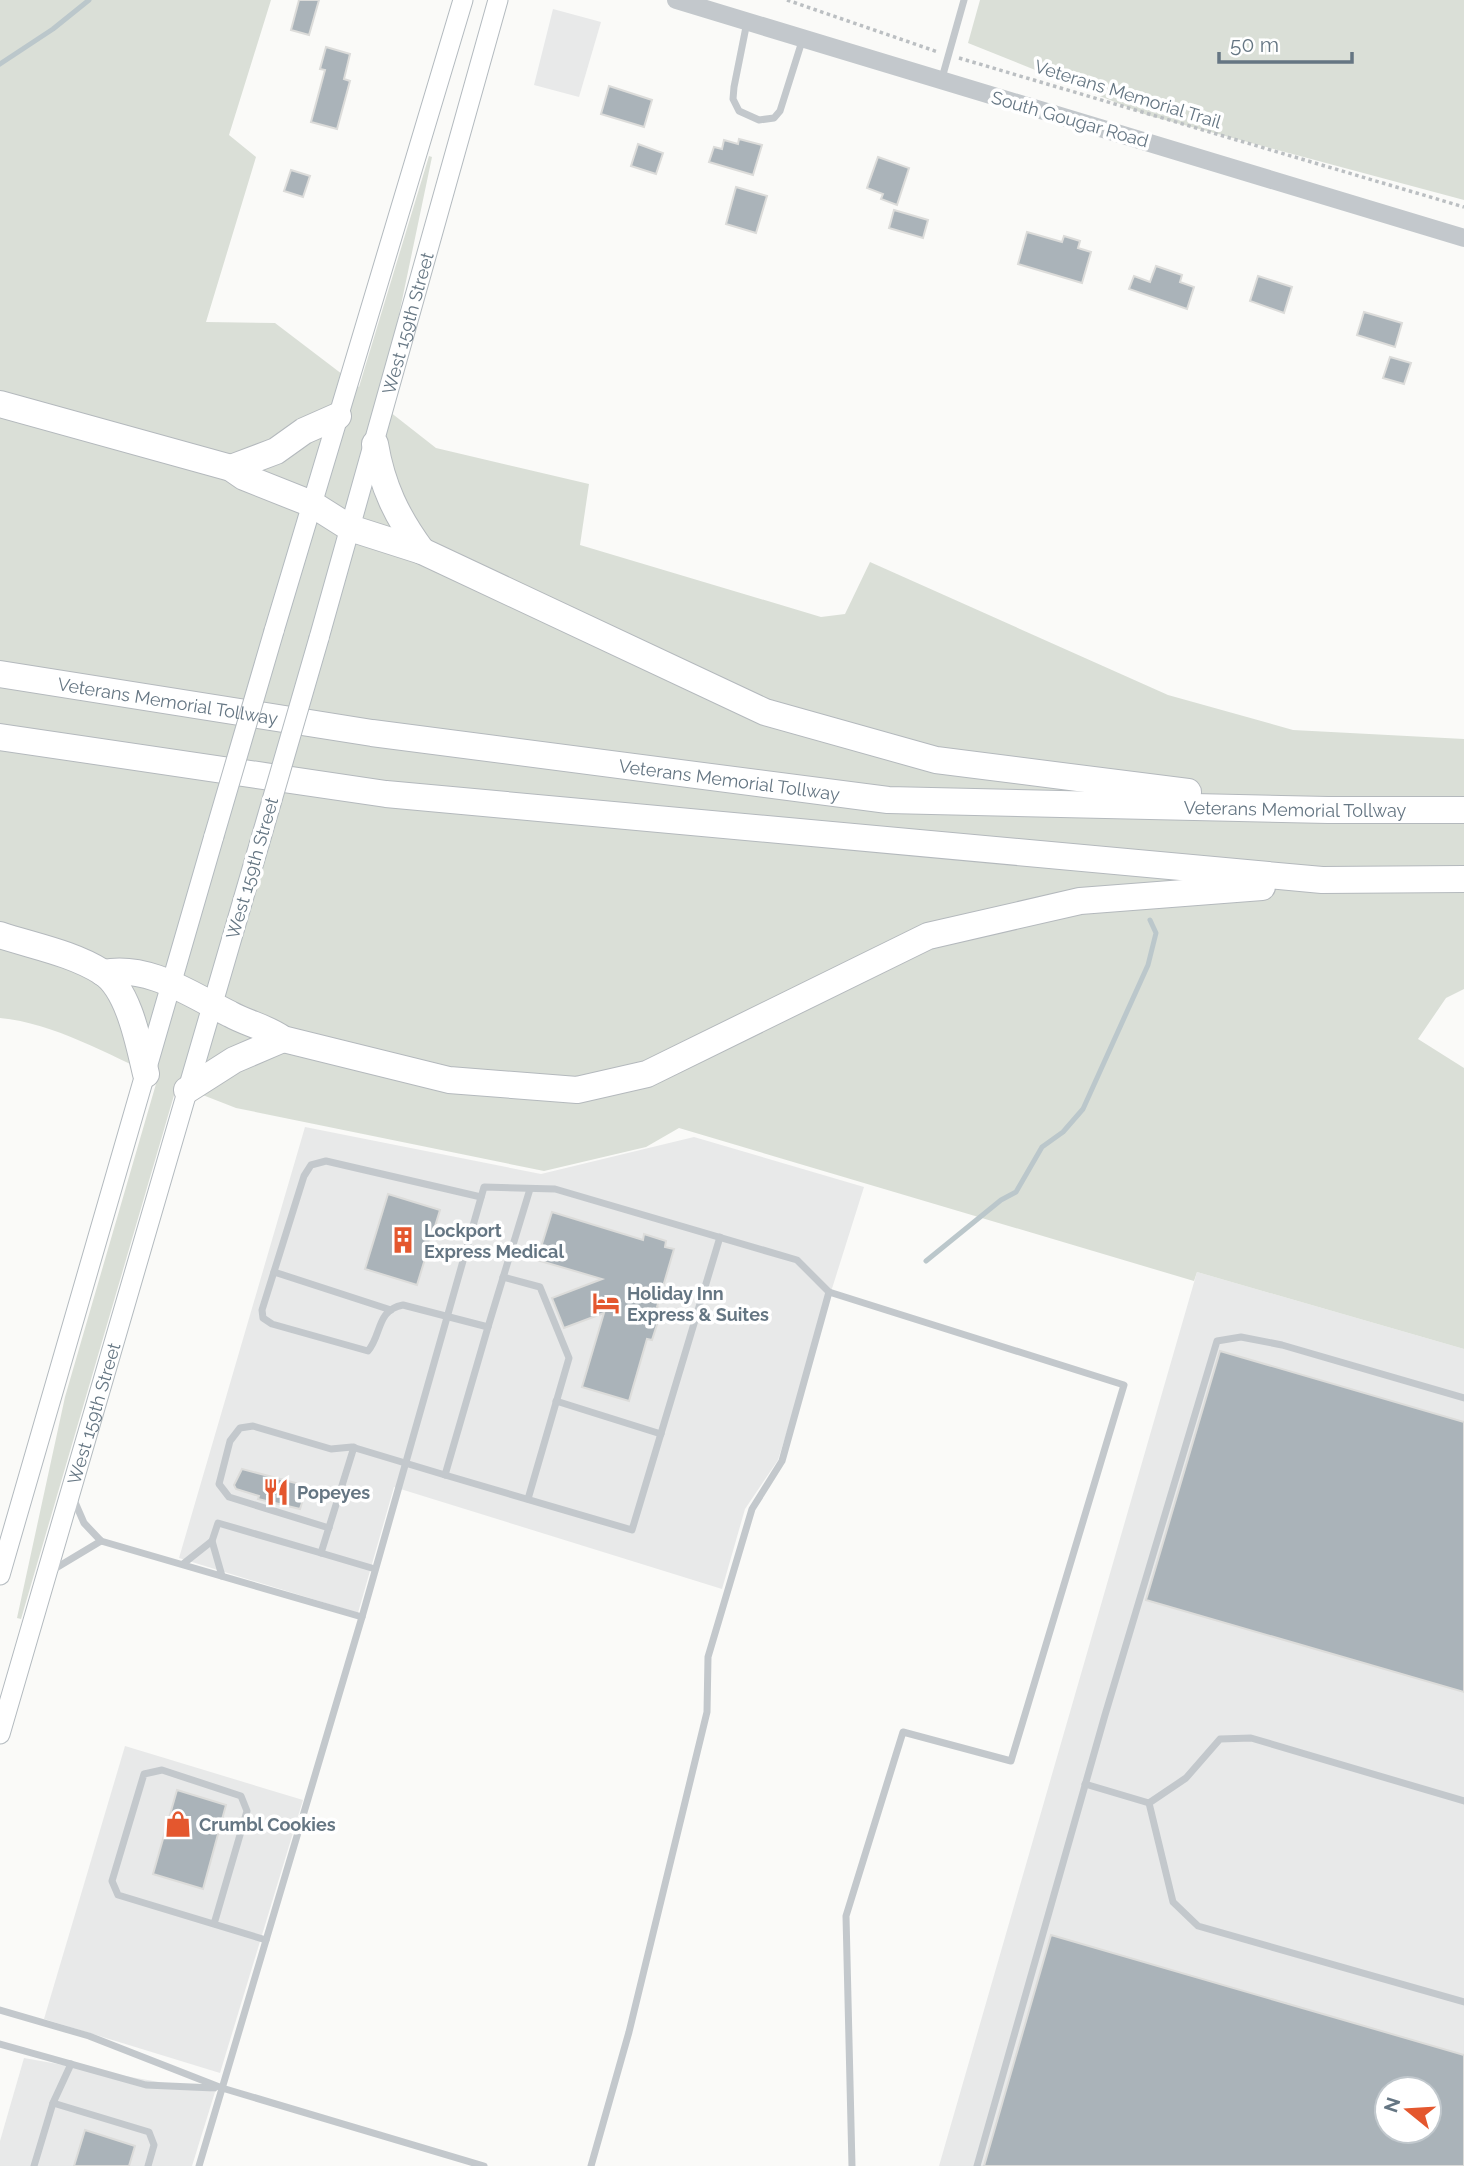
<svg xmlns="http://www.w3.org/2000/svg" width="1464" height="2166" font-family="Raleway,sans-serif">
<rect width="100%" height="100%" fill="#fafaf8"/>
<g fill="#e8e9e9" fill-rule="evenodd">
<polygon points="553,9 601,22 579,97 534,85"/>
<polygon points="305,1127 541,1174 694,1137 864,1187 778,1460 745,1509 722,1589 394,1487 358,1613 179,1558"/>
<path d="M1197,1272L1464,1349V2166H939ZM1387,2089H1429V2131H1387Z"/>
<polygon points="125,1746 303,1800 220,2073 44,2019"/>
<polygon points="24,2058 215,2092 192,2166 0,2166 0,2141"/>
</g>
<g fill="#dadfd7">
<path d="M0,0H271L229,135L256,157L206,322L275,323L359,387L429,156L432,157L396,329L376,401L436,448L589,484L580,545L821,617L845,614L870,562L1168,695L1293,730L1464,739V989L1446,998L1418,1039L1464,1068V1349L1197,1272L1194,1281L679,1128L646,1147L544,1171L236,1108L177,1085L21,1619L17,1618L65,1397L158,1077C109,1055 54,1023 0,1018Z"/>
<polygon points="980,0 1464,0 1464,200 1147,115 968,43"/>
</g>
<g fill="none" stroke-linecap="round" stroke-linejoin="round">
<g stroke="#bbc7cb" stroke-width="5">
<polyline points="0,64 53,29 89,0"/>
<polyline points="926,1261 1001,1200 1016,1192 1042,1147 1063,1132 1083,1109 1148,965 1156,933 1150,920"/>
</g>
</g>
<g fill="#aab3b9" stroke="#dcdcda" stroke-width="2" fill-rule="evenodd">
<polygon points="299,0 319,0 309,35 291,30"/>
<polygon points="326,47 350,54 344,79 350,81 337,129 311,122 325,70 320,69"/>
<polygon points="609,86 652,100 644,127 601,114"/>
<polygon points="739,139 762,145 753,175 709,162 714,147 722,149 724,140 738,144"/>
<polygon points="638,144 663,153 656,174 631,166"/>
<polygon points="878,157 909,168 897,205 881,199 883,194 867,188"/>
<polygon points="291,170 310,176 303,197 284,191"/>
<polygon points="736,187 767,196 756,233 726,224"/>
<polygon points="894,210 928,220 923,238 889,228"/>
<polygon points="1027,232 1062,242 1064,236 1080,241 1078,248 1091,252 1082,283 1018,264"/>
<polygon points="1156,266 1182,275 1180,282 1194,287 1187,309 1129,289 1134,276 1150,282"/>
<polygon points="1258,276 1292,287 1284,313 1250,301"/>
<polygon points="1364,312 1402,323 1395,347 1357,335"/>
<polygon points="1390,357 1411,363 1404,384 1383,378"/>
<polygon points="388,1194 440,1210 417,1285 365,1269"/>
<polygon points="552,1212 643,1240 644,1234 666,1241 665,1247 674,1249 657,1307 662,1309 652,1340 647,1339 629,1401 582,1387 604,1313 564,1328 552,1298 602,1279 537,1260"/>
<polygon points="1220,1351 1464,1422 1464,1692 1146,1600"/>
<polygon points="242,1469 307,1486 300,1509 258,1499 259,1496 236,1489 234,1485"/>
<polygon points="177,1790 226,1805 203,1889 153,1874"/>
<path d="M1051,1935L1464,2055V2166H984ZM1387,2089H1429V2131H1387Z"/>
<polygon points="85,2130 135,2146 129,2166 74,2166"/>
</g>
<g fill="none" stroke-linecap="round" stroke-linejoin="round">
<defs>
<g id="secondary">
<polyline points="274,631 463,0"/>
<path id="s1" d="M319,638L498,0"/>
<polyline points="0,1575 214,836"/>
<path id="s2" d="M0,1734L259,845"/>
</g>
<g id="motorway">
<polyline points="0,404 231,468 244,477 312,504 350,528 422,551 765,712 936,760 1188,792"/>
<path d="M375,444C382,486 397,517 422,551"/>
<polyline points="231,468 276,451 304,431 338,416"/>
<path id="s3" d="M0,674L372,733L888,800L1328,810H1464"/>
<polyline points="0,737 386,794 1322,880 1464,879"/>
<path d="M0,935C33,946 72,953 102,972C129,989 139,1045 146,1074"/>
<path d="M103,973C149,964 191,995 230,1014C248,1024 266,1027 283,1039L449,1080L577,1090L647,1074L928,936L1080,901L1262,887"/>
<polyline points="187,1090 234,1060 283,1039"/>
</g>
</defs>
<use href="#secondary" stroke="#b3babf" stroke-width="21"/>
<use href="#motorway" stroke="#b4b9bd" stroke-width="28"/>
<g stroke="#bbbfc2" stroke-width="3.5" stroke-dasharray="3.5 3.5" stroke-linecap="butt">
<polyline points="787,0 938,52"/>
<polyline points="959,58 1464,207"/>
</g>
<g stroke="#c3c8cc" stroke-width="7">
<polyline points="747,22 734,87 733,99 739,111 759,120 774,118 780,111 803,38"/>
<polyline points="942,78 964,0"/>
<path d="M481,1197L326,1161L311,1165L304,1176L262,1310L263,1318L272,1324L368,1351C382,1335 376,1310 403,1305L488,1327L530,1189"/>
<polyline points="274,1272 391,1310"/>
<polyline points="503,1277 540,1287 569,1358 528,1499"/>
<polyline points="488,1327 445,1475 632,1530 720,1237"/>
<polyline points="556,1401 661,1434"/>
<polyline points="354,1447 321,1553 375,1569"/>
<polyline points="74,1500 84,1523 101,1541 362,1617"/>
<polyline points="329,1528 229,1497 219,1484 230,1441 240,1428 253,1426 331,1449 352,1447 445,1475"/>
<polyline points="183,1564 212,1541"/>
<polyline points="51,1571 101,1541"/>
<polyline points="222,1576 212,1541 218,1523 321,1553"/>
<polyline points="1085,1784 1149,1803 1173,1902 1198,1926 1464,2002"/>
<polyline points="1149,1803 1186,1778 1220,1739 1251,1738 1464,1801"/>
<polyline points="214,1924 247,1811 241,1796 162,1770 144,1774 112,1881 118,1895 266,1940"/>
<polyline points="0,2010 89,2036 222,2088 484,2166"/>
<polyline points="0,2044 146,2085 214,2088"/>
<polyline points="53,2103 149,2132 154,2145 148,2166"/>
<polyline points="34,2166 53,2103 71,2064"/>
<polyline points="199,2166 362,1617 484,1187 555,1189 797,1260 829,1292 1124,1385 1011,1761 903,1732 846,1916 852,2166"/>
<polyline points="591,2166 629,2032 707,1712 708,1657 752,1509 782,1461 829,1292"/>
<polyline points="977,2166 1105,1715 1217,1341 1241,1337 1282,1345 1464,1398"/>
</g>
<polyline stroke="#c3c8cc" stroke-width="18" points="676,0 1464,238"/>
<use href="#secondary" stroke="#fff" stroke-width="19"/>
<use href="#motorway" stroke="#fff" stroke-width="26"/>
<defs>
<g id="secondary-bridge">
<polyline points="214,836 274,631"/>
<polyline points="259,845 319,638"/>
</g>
</defs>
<use href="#secondary-bridge" stroke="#b3babf" stroke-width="21" stroke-linecap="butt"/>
<use href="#secondary-bridge" stroke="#fff" stroke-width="19"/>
</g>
<defs>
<symbol id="building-bare" viewBox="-9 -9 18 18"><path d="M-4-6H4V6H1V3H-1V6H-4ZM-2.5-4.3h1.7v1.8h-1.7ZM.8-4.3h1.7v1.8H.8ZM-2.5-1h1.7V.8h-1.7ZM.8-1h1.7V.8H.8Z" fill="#e4572e" stroke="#fff" stroke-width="2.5" paint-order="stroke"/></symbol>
<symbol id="hotel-bare" viewBox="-9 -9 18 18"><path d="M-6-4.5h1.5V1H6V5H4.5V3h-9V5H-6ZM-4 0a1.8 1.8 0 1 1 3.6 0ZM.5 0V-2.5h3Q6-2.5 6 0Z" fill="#e4572e" stroke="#fff" stroke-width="2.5" paint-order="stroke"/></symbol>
<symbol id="restaurant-bare" viewBox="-9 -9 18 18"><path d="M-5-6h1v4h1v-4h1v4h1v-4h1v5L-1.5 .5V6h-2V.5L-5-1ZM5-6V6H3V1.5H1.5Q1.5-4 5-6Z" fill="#e4572e" stroke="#fff" stroke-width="2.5" paint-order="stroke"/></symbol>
<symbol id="shop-bare" viewBox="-9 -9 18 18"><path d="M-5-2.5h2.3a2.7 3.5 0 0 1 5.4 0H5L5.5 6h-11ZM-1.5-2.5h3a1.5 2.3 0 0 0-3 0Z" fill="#e4572e" stroke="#fff" stroke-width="2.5" paint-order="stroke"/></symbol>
</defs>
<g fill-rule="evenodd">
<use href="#building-bare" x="384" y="1221" width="38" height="38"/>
<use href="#hotel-bare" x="587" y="1284" width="38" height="38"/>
<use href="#restaurant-bare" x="257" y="1473" width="38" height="38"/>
<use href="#shop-bare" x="159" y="1805" width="38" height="38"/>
</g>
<g text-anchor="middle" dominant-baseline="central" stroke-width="7" stroke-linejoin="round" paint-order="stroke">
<g font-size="18" fill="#657683" stroke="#fff">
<text transform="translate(1128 94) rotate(17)">Veterans Memorial Trail</text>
<text transform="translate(1070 119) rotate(16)">South Gougar Road</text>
<text stroke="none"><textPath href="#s1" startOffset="327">West 159th Street</textPath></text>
<text stroke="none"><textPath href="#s3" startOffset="170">Veterans Memorial Tollway</textPath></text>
<text stroke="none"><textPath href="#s3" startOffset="737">Veterans Memorial Tollway</textPath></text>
<text stroke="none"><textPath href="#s3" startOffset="1304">Veterans Memorial Tollway</textPath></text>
<text transform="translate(252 868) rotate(-74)">West 159th Street</text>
<text stroke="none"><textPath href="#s2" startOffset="334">West 159th Street</textPath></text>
</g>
<g font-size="18" font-weight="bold" fill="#657683" stroke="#fff" text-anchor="start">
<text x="424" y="1230">Lockport<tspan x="424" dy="21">Express Medical</tspan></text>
<text x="627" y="1293">Holiday Inn<tspan x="627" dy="21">Express &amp; Suites</tspan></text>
<text x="297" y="1492">Popeyes</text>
<text x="199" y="1824">Crumbl Cookies</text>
</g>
</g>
<g transform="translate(1408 2110) rotate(288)"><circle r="33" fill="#ffffff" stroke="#c1c8cd" stroke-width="2"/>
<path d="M0-5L12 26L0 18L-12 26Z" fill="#e4572e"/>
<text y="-10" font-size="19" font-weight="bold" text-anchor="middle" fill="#657683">N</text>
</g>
<path d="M1219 52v10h133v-10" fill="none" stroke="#657683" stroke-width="3.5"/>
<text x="1230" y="52" font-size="21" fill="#657683" stroke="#ffffff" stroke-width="5" paint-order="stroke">50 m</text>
</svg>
